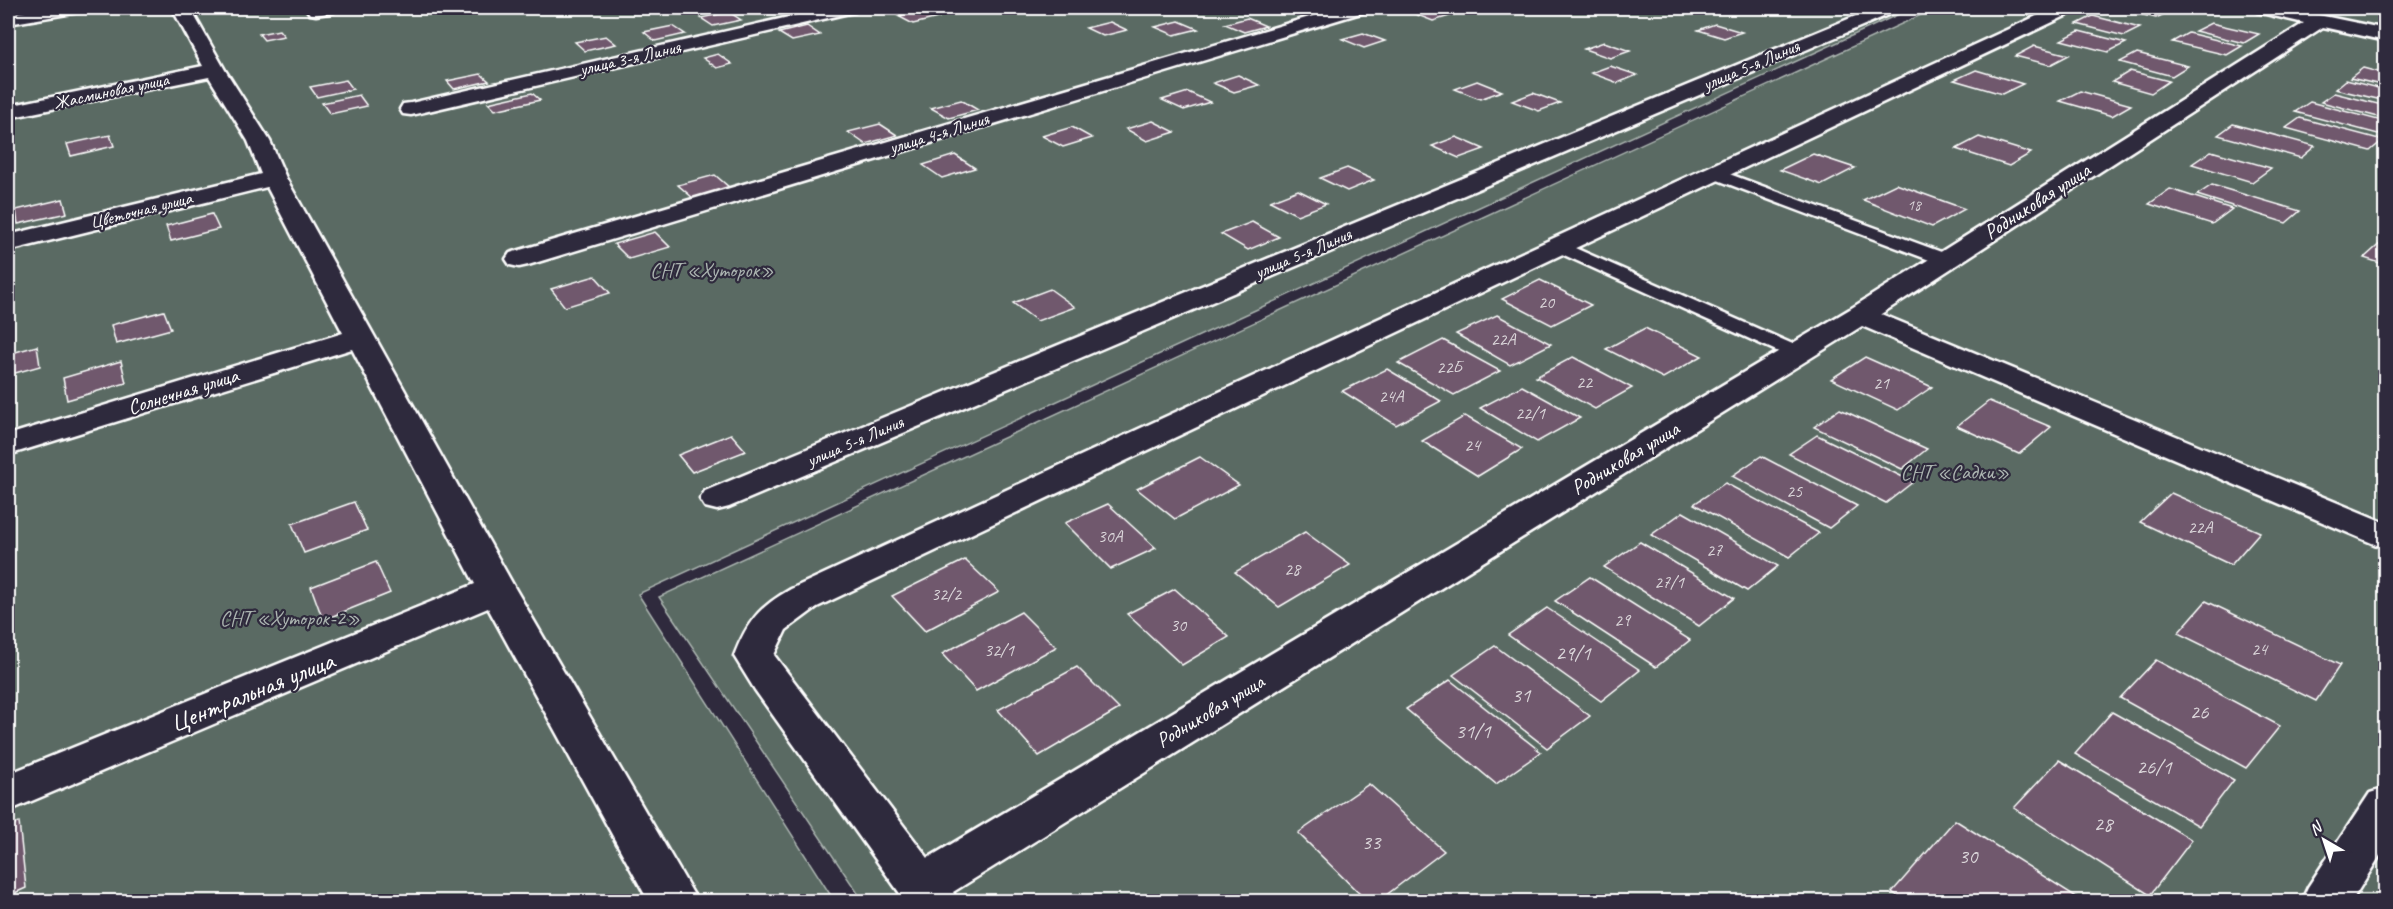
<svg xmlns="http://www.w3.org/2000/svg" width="2393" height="909" font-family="Caveat,sans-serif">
<rect width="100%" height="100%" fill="#2f2a3d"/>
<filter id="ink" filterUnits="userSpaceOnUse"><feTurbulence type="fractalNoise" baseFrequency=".0167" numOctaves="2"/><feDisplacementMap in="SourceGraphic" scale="12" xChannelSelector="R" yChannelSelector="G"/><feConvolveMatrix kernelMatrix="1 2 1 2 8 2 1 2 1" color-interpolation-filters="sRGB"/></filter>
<g filter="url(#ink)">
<g fill="#5a6b63" stroke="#acb5b1" stroke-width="1.5">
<polygon points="8,8 1912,8 638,594 835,902 8,901"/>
<polygon points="1936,8 2263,8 2385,35 2385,901 863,901 659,597"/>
<polygon points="2285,8 2385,8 2385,30"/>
</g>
<g fill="#70596d" stroke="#fff" stroke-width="1.5">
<polygon points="1431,8 1453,15 1433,21 1412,13"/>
<polygon points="2113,8 2162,8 2173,10 2156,18"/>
<polygon points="924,10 938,18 913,24 898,16"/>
<polygon points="729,12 741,20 713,26 701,18"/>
<polygon points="2093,16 2140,28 2124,36 2077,24"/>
<polygon points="1247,18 1266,26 1244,32 1225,24"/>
<polygon points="1179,21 1198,29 1174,35 1155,27"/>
<polygon points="1110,22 1127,30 1103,36 1086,28"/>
<polygon points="2211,23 2259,34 2244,43 2195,31"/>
<polygon points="1715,24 1742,32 1724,38 1698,30"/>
<polygon points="673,26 685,34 655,41 644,32"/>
<polygon points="807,26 820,35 792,41 779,33"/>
<polygon points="279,30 284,36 264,40 259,34"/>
<polygon points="2079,31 2126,43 2108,52 2061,40"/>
<polygon points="1363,33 1385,41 1364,48 1342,39"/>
<polygon points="2188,33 2242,46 2227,55 2172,42"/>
<polygon points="606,36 616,44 585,51 575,42"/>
<polygon points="1604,42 1630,51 1610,58 1584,49"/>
<polygon points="2034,46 2069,55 2050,65 2015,56"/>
<polygon points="2137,53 2188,66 2172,76 2120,62"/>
<polygon points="718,54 732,64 717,68 703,58"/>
<polygon points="1610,66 1637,75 1618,83 1591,73"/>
<polygon points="2363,68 2386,74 2386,86 2350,78"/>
<polygon points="1976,70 2023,84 2002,94 1954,80"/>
<polygon points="2130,71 2169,81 2151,93 2112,82"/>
<polygon points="481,74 489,81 454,89 447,81"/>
<polygon points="1238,75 1259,85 1234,92 1213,83"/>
<polygon points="346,80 353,89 317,97 310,87"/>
<polygon points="2346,80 2386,90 2386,101 2335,89"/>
<polygon points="1477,81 1502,91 1480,99 1455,89"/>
<polygon points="2080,91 2131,105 2112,116 2060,101"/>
<polygon points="1188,92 1210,102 1184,110 1162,100"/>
<polygon points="532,93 540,100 495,110 488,103"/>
<polygon points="1533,93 1560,103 1539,111 1512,101"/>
<polygon points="2334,93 2386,106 2386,119 2321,102"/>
<polygon points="359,95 367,106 330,114 322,103"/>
<polygon points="961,100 978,110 949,118 931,108"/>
<polygon points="2310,102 2386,122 2386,128 2378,134 2295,112"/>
<polygon points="2300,118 2383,140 2370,151 2286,128"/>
<polygon points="1153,121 1175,132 1147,141 1126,129"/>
<polygon points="880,124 897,135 865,144 848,132"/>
<polygon points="2233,124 2315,146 2301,158 2218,135"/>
<polygon points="1072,127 1092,138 1063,147 1042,136"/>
<polygon points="110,135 114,146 71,156 67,144"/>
<polygon points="1456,137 1484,149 1459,158 1432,146"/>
<polygon points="1979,137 2031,153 2009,166 1956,149"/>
<polygon points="2211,151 2271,168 2252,182 2192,164"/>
<polygon points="1813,154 1855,168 1822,185 1780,170"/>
<polygon points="955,155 975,168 942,178 923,165"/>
<polygon points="1347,168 1374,180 1347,191 1320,178"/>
<polygon points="715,175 730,188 693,198 678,185"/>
<polygon points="1896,184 1965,209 1932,227 1863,200"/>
<polygon points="2212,185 2300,211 2286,223 2197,195"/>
<polygon points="2170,189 2232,209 2212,224 2149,204"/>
<polygon points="1298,190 1326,204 1297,215 1270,201"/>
<polygon points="63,199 67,213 18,224 16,210"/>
<polygon points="212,214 219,229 171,241 166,226"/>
<polygon points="1252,222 1279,237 1248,250 1221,234"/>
<polygon points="655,232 670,247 629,259 614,244"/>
<polygon points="2384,240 2386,265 2364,258"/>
<polygon points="595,276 610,293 565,307 551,289"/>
<polygon points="1540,280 1591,305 1552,325 1502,299"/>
<polygon points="1050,289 1075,307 1037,321 1013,303"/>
<polygon points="164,311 171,329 116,344 111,325"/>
<polygon points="1497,315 1551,344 1510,365 1456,334"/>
<polygon points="1645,328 1702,356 1663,378 1606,349"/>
<polygon points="1443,340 1500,371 1454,395 1398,363"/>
<polygon points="37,346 40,366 8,375 8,354"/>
<polygon points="1573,357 1632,388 1595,409 1536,377"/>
<polygon points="1865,357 1932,387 1898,410 1831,379"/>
<polygon points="121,361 126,383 67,400 63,378"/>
<polygon points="1387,369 1441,401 1396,425 1342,391"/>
<polygon points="1522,386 1580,418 1537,442 1480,408"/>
<polygon points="1989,401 2051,427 2019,454 1957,426"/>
<polygon points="1840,409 1927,449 1902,469 1814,427"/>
<polygon points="1465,416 1522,449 1478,476 1422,441"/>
<polygon points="731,434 746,451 692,472 678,455"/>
<polygon points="1817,435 1913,482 1886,503 1789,454"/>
<polygon points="1761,456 1857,506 1829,528 1732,476"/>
<polygon points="1200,457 1239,485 1175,519 1137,489"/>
<polygon points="1725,483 1819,533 1789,557 1694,504"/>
<polygon points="2171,493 2260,532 2231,565 2140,522"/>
<polygon points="354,502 367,530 304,553 292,524"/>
<polygon points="1108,504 1156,548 1111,569 1065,523"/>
<polygon points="1683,512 1778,566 1747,591 1651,535"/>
<polygon points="1305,532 1350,565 1279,607 1235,572"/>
<polygon points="1640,542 1734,598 1699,626 1604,567"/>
<polygon points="965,560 999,592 925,631 892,596"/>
<polygon points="376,562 390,593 323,620 311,587"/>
<polygon points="1590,577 1690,640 1656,667 1555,601"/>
<polygon points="1175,589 1229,637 1182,665 1127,614"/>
<polygon points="2206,601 2340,665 2316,701 2178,633"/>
<polygon points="1547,608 1640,670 1601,701 1508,635"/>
<polygon points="1021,612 1056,647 976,691 942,654"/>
<polygon points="1495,646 1590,716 1547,748 1453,675"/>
<polygon points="2156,660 2280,726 2246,768 2120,698"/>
<polygon points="1077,667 1119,709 1039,756 998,710"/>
<polygon points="1450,680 1541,752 1496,784 1406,709"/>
<polygon points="2112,712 2234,780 2199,826 2075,754"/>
<polygon points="2059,760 2192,840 2150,895 2014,808"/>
<polygon points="1369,784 1444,851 1377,902 1368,902 1298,833"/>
<polygon points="1955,820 2083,901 1907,902 1892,892"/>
<polygon points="19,822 26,888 8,896 8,827"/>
</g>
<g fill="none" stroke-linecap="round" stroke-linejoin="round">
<defs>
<g id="service">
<polygon points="1713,168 1952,256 1955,260 1952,264 1940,264 1707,176 1705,173"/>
<polygon points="1559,241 1804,349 1807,353 1804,357 1790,357 1553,250 1550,246 1553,242"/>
</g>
<g id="minor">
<polygon points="44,8 82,8 79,12 73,13 8,24 8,14"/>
<polygon points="172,8 190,8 225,70 270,141 286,178 516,590 698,902 649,902 488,608 8,811 8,774 475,584 352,349 8,455 8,435 343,333 267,187 8,251 8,235 261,174 248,141 209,77 8,118 8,106 203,66"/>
<polygon points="309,8 337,8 334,12 316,15 310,14 307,10"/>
<polygon points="828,8 858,8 855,12 849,13 411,115 403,114 400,109 403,104 411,103"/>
<polygon points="1340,8 1367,8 1364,12 528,265 519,267 510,265 506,259 510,253"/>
<polygon points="1875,8 1898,8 1895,12 729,507 717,510 705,507 700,499 705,491"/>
<path d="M2054,8H2077L2074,12L817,607L786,630L774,655L928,858L1850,309L2304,23L2257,12L2254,8H2285L2386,29V41L2323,27L1881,314L2386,523V549L1862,326L953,892L958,902H906L755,690L734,656C747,622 759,607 791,589Z"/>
<polygon points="2386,788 2386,846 2351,902 2301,902 2308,887 2370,793"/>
</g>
</defs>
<use href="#service" stroke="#fff" stroke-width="5"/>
<use href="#minor" stroke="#fff" stroke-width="5"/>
<use href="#service" fill="#2f2a3d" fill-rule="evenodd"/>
<use href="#minor" fill="#2f2a3d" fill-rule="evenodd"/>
</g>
</g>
<g text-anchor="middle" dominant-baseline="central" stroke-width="4.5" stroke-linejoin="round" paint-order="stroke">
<g font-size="15" fill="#dbd6da">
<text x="1914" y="205">18</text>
</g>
<g font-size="18" fill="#fff" stroke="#2f2a3d">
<text transform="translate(630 58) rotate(-13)">улица 3-я Линия</text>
<text transform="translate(1751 65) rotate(-23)">улица 5-я Линия</text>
<text transform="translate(111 91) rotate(-12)">Жасминовая улица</text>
<text transform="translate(939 133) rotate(-17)">улица 4-я Линия</text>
<text transform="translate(141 210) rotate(-14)">Цветочная улица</text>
<text transform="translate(1303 253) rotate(-23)">улица 5-я Линия</text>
<text transform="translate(855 441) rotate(-23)">улица 5-я Линия</text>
</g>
<g font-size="18" fill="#dbd6da">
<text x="1546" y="302">20</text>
<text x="1503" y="339">22А</text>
<text x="1449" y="367">22Б</text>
<text x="1584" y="382">22</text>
<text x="1881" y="383">21</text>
<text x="1391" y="396">24А</text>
<text x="1530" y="413">22/1</text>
<text x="1472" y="445">24</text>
<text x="1794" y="491">25</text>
<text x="2200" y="527">22А</text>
<text x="1110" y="536">30А</text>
<text x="1714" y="550">27</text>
<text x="1292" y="569">28</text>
<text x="1669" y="582">27/1</text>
<text x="946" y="594">32/2</text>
<text x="1622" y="620">29</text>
<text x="1178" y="625">30</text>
<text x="2259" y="649">24</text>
<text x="999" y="650">32/1</text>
</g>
<g font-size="21" fill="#fff" stroke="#2f2a3d">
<text transform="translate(2037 201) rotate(-33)">Родниковая улица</text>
<text transform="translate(183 391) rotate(-17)">Солнечная улица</text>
<text transform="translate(1625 458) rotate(-31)">Родниковая улица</text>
<text transform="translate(1210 711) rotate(-31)">Родниковая улица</text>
</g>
<g font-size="21" fill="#acb5b1" stroke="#2f2a3d">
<text x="712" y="270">СНТ «Хуторок»</text>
<text x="1955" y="472">СНТ «Садки»</text>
<text x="290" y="618">СНТ «Хуторок-2»</text>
</g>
<g font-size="21" fill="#dbd6da">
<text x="1573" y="653">29/1</text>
<text x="1521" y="695">31</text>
<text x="2199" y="712">26</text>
<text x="1473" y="731">31/1</text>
<text x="2154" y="767">26/1</text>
<text x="2103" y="824">28</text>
<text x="1371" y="842">33</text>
<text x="1968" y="856">30</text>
</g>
<g font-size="26" fill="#fff" stroke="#2f2a3d">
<text transform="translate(252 692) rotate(-22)">Центральная улица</text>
</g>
</g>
<rect width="2393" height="909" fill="none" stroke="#2f2a3d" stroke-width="30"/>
<rect x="15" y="15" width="2363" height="879" fill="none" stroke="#fff" stroke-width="2" filter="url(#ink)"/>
<g transform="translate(2324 840) rotate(321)" stroke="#2f2a3d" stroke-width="4.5" paint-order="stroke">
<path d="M0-4.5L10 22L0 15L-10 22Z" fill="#ffffff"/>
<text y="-9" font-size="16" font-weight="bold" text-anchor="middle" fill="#ffffff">N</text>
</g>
</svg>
